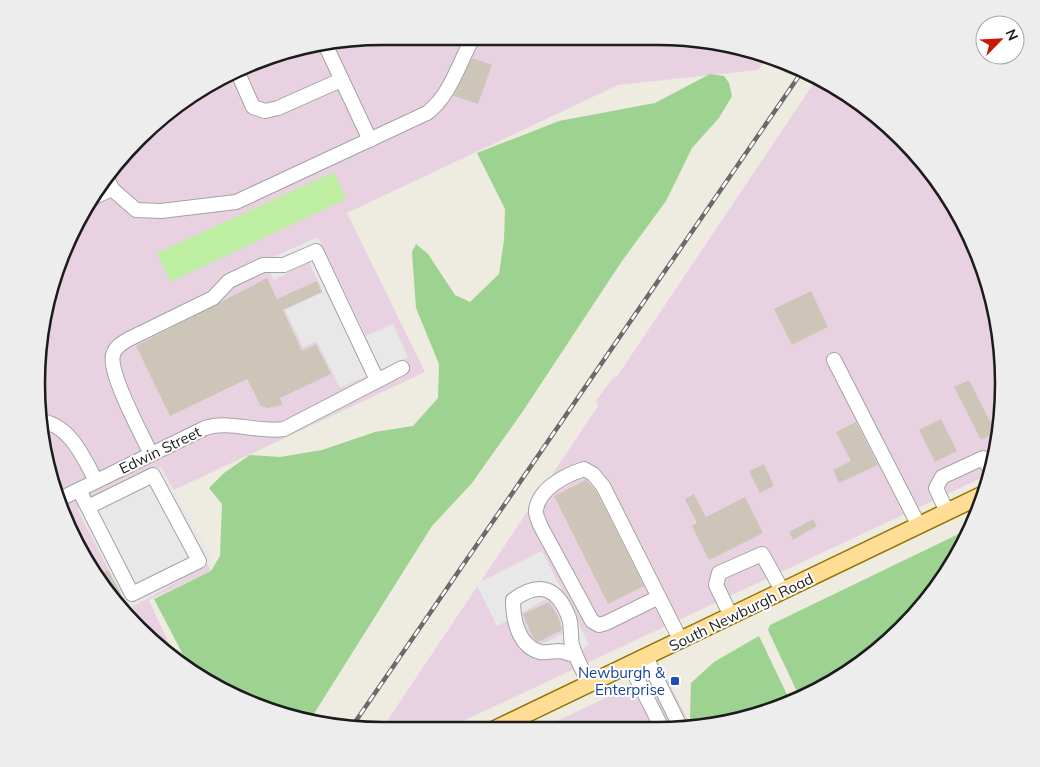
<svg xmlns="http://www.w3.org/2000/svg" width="1040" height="767" font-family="Mulish,sans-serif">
<rect width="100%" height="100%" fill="#eeebe0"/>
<g fill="#e8d2e2">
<polygon points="384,36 657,36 746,48 767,57 758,70 618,85 347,213 425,372 174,490 211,571 149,600 177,661 155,645 108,595 63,516 39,429 43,316 72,230 123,154 191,95 293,48"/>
<polygon points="816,80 849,95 932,172 968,230 992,293 1003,361 1001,429 990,474 446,729 381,730 598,406 596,401 612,379 618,375"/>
<polygon points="663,671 692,728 540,729"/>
</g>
<polygon fill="#beeea1" points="334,172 346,199 170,282 157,253"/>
<g fill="#9dd291">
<polygon points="710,74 724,76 729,83 732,96 719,118 692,148 666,201 622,261 523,411 472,483 432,526 310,720 272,712 210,684 191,670 154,599 211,571 220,556 222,504 209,488 224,473 250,455 280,457 322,450 375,432 413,426 438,398 439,364 416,308 412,252 416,244 428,254 455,295 470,302 499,274 504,240 505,209 477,153 559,121 655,103"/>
<polygon points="971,528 957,557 918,612 868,659 800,698 768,630 770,625"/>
<polygon points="759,636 791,703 702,728 693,725 690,717 691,683 714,662"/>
</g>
<g fill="#e8e8e8">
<polygon points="318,237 366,336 393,324 408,357 340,388 317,341 303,347 285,310 323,292 309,262 274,280 264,261"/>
<polygon points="161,467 213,561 129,609 77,509"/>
<polygon points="542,551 589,644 582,649 564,650 543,661 536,647 566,632 550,597 497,626 476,584"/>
</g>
<g fill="#cec5b9">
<polygon points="472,58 492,65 478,104 454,96"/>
<polygon points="267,278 277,299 317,281 322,292 283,310 302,351 316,344 331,374 280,398 283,405 268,408 261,406 247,379 170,416 136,346"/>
<polygon points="811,291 828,327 792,345 774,309"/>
<polygon points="969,380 996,433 981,440 954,387"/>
<polygon points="941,419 957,451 935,462 919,430"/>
<polygon points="856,422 878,465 839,483 833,470 851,461 836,432"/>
<polygon points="48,447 58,468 51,471 44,448"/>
<polygon points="764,464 774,486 760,493 749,471"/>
<polygon points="586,480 596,491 644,586 608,604 554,496"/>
<polygon points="694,494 706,517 745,497 763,533 709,560 692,526 697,523 685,499"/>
<polygon points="813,519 817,526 793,540 789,532"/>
<polygon points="108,570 121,594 112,599 97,576"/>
<polygon points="549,602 558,616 562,630 538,642 533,638 523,614"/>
</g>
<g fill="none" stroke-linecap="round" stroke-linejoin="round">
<defs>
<g id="minor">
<polyline points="325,44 370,140"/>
<polyline points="238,73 253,107 265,111 278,108 341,80"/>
<path d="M107,178L112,189L136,210L161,211L236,202L427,113C451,95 459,62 474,36"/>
<polyline points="94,197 112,189"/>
<polyline points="834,360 919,526"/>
<path d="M39,421C69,423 84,458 96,481"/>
<path d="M151,454C142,435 108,373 113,355C115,347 122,343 129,339L213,298L229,281L263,265H284L316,251L377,380"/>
<polyline points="79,490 132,594 199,561 153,475 88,507"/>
<path d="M58,500L205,428C230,420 258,433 284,429L402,368"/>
<polyline points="947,512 936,488 942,477 983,458 991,470"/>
<path d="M659,597L606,623L599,625L592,621L540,525C539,521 535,514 536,510C539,488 566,475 584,469L593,474L603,486L681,641"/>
<polyline points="731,616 716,585 719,573 762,554 783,592"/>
<path d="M575,655C570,654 565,652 560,651C553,651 546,653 540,652C518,646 513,619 513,600C540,580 558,588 569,618C572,627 570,636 572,645C576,659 583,671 590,684"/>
<polyline points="646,657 681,728"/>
<polyline points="630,665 662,728"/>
</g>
<polyline id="major" points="495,729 986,493"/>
</defs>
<use href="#minor" stroke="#a3a3a3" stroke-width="16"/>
<use href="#major" stroke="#947300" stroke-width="19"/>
<use href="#minor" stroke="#fff" stroke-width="14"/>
<use href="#major" stroke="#ffdd95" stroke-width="16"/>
<defs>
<polyline id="rail" points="351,728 801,73"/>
</defs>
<use href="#rail" stroke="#6a6a6a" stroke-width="4.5"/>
<use href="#rail" stroke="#fff" stroke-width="2.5" stroke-dasharray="8" stroke-linecap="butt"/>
</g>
<rect fill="#1a4fb4" stroke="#fff" stroke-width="2" x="670" y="676" width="10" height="10" rx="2.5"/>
<g text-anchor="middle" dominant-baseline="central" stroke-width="4" stroke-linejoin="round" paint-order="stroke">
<g font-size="15" fill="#1c1c1c" stroke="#fff">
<text transform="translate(160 450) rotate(-26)">Edwin Street</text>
<text transform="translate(741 612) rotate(-26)">South Newburgh Road</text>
</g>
<g font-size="15" fill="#164399" stroke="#fff" text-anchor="end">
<text x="665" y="672">Newburgh &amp;<tspan x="665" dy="17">Enterprise</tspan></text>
</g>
</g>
<path d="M0 0H1040V767H0ZM383 45H657A338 338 0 0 1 995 383V384A338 338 0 0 1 657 722H383A338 338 0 0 1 45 384V383A338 338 0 0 1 383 45Z" fill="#ededed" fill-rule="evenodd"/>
<path fill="none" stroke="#1c1c1c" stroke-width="2.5" d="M383 45H657A338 338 0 0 1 995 383V384A338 338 0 0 1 657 722H383A338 338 0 0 1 45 384V383A338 338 0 0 1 383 45Z"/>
<g transform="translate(1000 40) rotate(66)"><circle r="24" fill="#ffffff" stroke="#a4a4a4"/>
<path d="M0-4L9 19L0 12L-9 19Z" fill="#c81600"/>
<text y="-8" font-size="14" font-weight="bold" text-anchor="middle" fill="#1c1c1c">N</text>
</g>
</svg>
